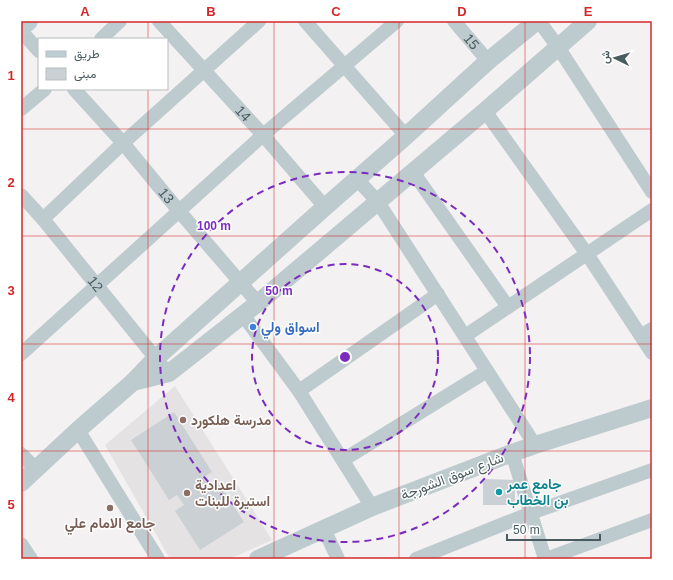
<svg xmlns="http://www.w3.org/2000/svg" width="673" height="580" font-family="Arial,Vazirmatn,sans-serif">
<rect width="100%" height="100%" fill="#f4f1f2"/>
<polygon fill="#e5e2e4" points="175,386 272,540 230,559 170,559 105,445"/>
<g fill="#cbd0d4">
<polygon points="174,412 212,472 204,477 211,488 219,483 244,522 200,550 175,511 184,505 177,495 169,500 131,440"/>
<polygon points="483,479 515,480 515,505 483,505"/>
</g>
<g fill="none" stroke-linecap="round" stroke-linejoin="round">
<g stroke="#bdcbce" stroke-width="14">
<path id="s1" d="M159,21L263,135L325,207"/>
<polyline points="305,21 406,136"/>
<path id="s2" d="M454,21L488,61"/>
<polyline points="539,21 558,47 652,192"/>
<polyline points="21,31 39,51"/>
<polyline points="101,39 120,21"/>
<path id="s3" d="M74,89L123,143L179,211L258,303"/>
<polyline points="21,109 45,89"/>
<polyline points="485,111 587,254 652,353"/>
<polyline points="413,172 508,307"/>
<polyline points="357,179 378,202 535,445"/>
<path id="s4" d="M21,195L43,219L162,366"/>
<polyline points="43,219 123,143 259,21"/>
<polyline points="243,315 299,391 372,507"/>
<polyline points="465,336 652,210"/>
<polyline points="641,336 652,329"/>
<polyline points="21,354 263,135 397,21"/>
<polyline points="299,391 438,294"/>
<polyline points="78,430 158,559"/>
<polyline points="512,453 545,559"/>
<polyline points="21,454 36,469"/>
<polyline points="343,460 487,371"/>
<polyline points="324,529 338,559"/>
<polyline points="21,544 31,559"/>
<polyline points="416,559 531,513 652,470"/>
<polyline points="546,559 652,520"/>
</g>
<g stroke="#bdcbce" stroke-width="18">
<polyline points="133,382 169,373 258,303 485,111 588,21"/>
<polyline points="21,483 78,430 133,382 156,358 325,207 406,136 488,61 537,21"/>
<polyline points="258,559 372,507 512,453 535,445 652,408"/>
</g>
<polyline stroke="#bdcdd3" stroke-width="20" points="21,26 28,21"/>
</g>
<path fill="none" stroke="#d62828" stroke-width="1" stroke-opacity="0.55" d="M148,21V39M274,21V559M399,21V559M525,21V559M148,89V559M21,129H652M21,236H652M21,344H652M21,451H652"/>
<g fill="none" stroke="#7b2cbf" stroke-width="2" stroke-dasharray="7 5">
<circle cx="345" cy="357" r="93"/>
<circle cx="345" cy="357" r="185"/>
</g>
<circle fill="#3f7fe0" stroke="#fff" stroke-width="1.5" cx="253" cy="327" r="4"/>
<g fill="#8d6e63" stroke="#fff" stroke-width="1.5">
<circle cx="183" cy="420" r="4"/>
<circle cx="187" cy="493" r="4"/>
<circle cx="110" cy="508" r="4"/>
</g>
<circle fill="#0f9aa8" stroke="#fff" stroke-width="1.5" cx="499" cy="492" r="4"/>
<g text-anchor="middle" dominant-baseline="central" stroke-width="3" stroke-linejoin="round" paint-order="stroke">
<g font-size="14" fill="#495b5f" stroke="#fff">
<text stroke="none"><textPath href="#s2" startOffset="27">15</textPath></text>
<text stroke="none"><textPath href="#s1" startOffset="125">14</textPath></text>
<text stroke="none"><textPath href="#s3" startOffset="141">13</textPath></text>
<text stroke="none"><textPath href="#s4" startOffset="116">12</textPath></text>
<text transform="translate(452 476) rotate(-21)">شارع سوق الشورجة</text>
</g>
<g font-size="14" font-weight="bold" fill="#366cbe" stroke="#fff" text-anchor="start">
<text x="261" y="327">اسواق ولي</text>
</g>
<g font-size="14" font-weight="bold" fill="#785e54" stroke="#fff" text-anchor="start">
<text x="191" y="420">مدرسة هلكورد</text>
<text x="195" y="485">اعدادية<tspan x="195" dy="16">استيرة للبنات</tspan></text>
<text x="110" y="523" text-anchor="middle">جامع الامام علي</text>
</g>
<g font-size="14" font-weight="bold" fill="#0d838f" stroke="#fff" text-anchor="start">
<text x="507" y="484">جامع عمر<tspan x="507" dy="16">بن الخطاب</tspan></text>
</g>
</g>
<circle cx="345" cy="357" r="6" fill="#7b2cbf" stroke="#fff" stroke-width="2"/>
<g font-size="12" text-anchor="middle" font-weight="bold" fill="#7b2cbf" stroke="#fff" stroke-width="3" stroke-linejoin="round" paint-order="stroke">
<text x="214" y="230">100 m</text>
<text x="279" y="295">50 m</text>
</g>
<rect width="673" height="580" fill="none" stroke="#ffffff" stroke-width="44"/>
<rect x="38" y="38" width="130" height="52" fill="#ffffff" stroke="#b6bdbf"/>
<rect x="46" y="51" width="20" height="6" fill="#bdcdd3" stroke="#b6bdbf"/>
<text x="74" y="58" font-size="12" fill="#495b5f">طريق</text>
<rect x="46" y="68" width="20" height="12" fill="#cbd0d4" stroke="#b6bdbf"/>
<text x="74" y="78" font-size="12" fill="#495b5f">مبنى</text>
<g transform="translate(615 58) rotate(275)" stroke="#ffffff" stroke-width="3" paint-order="stroke">
<path d="M0-3L7 15L0 10L-7 15Z" fill="#495b5f"/>
<text y="-6" font-size="11" font-weight="bold" text-anchor="middle" fill="#495b5f">ش</text>
</g>
<path d="M507 534v6h93v-6" fill="none" stroke="#495b5f" stroke-width="2"/>
<text x="513" y="534" font-size="12" fill="#495b5f" stroke="#ffffff" stroke-width="3" paint-order="stroke">50 m</text>
<rect x="22" y="22" width="629" height="536" fill="none" stroke="#d62828" stroke-width="1.5"/>
<g font-size="13" text-anchor="middle" font-weight="bold" fill="#d62828">
<text x="85" y="16">A</text>
<text x="211" y="16">B</text>
<text x="336" y="16">C</text>
<text x="462" y="16">D</text>
<text x="588" y="16">E</text>
<text x="11" y="80">1</text>
<text x="11" y="187">2</text>
<text x="11" y="295">3</text>
<text x="11" y="402">4</text>
<text x="11" y="509">5</text>
</g>
</svg>
